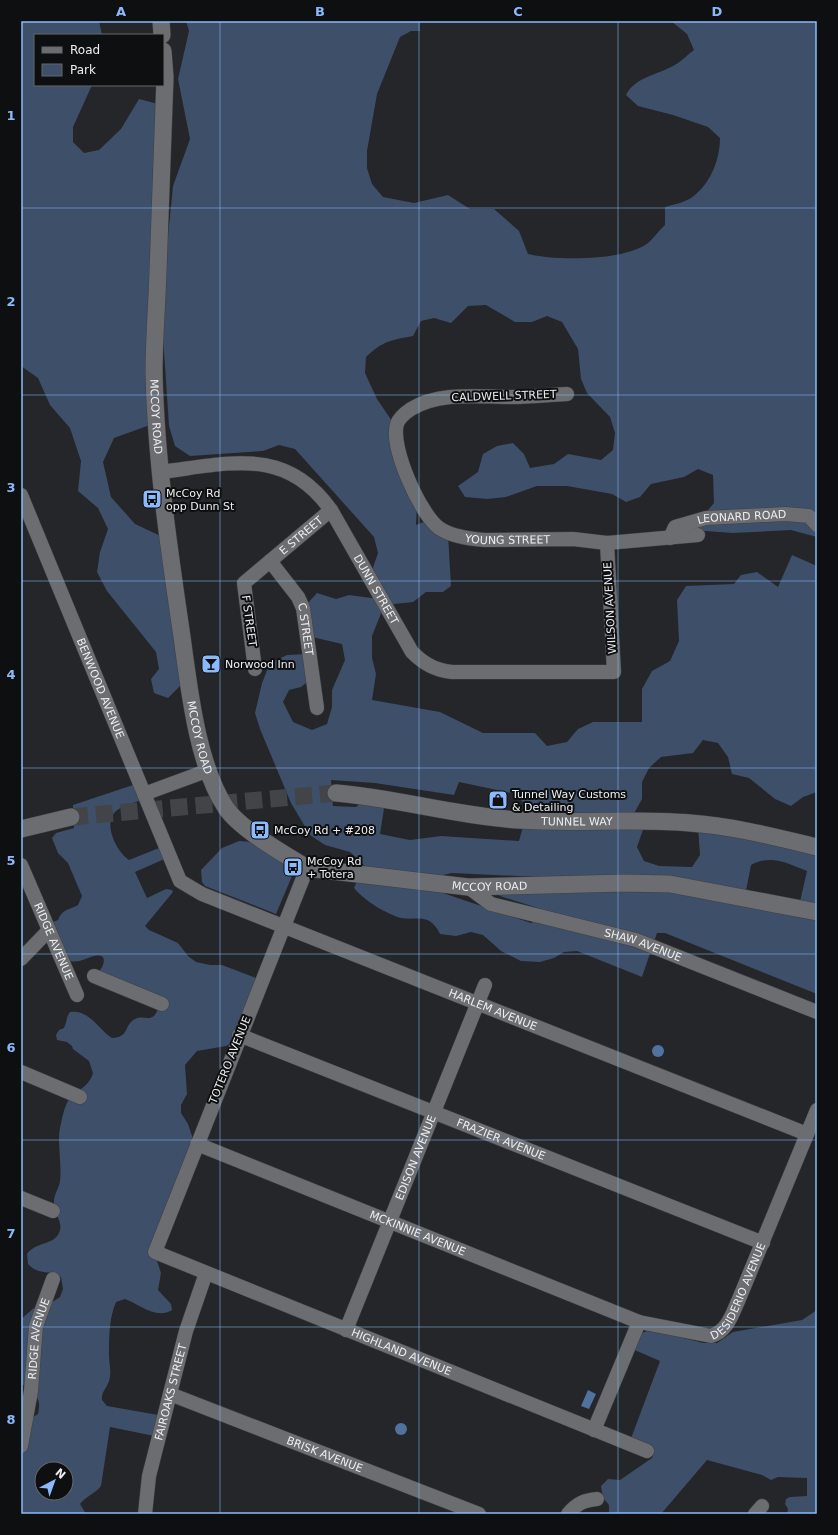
<svg xmlns="http://www.w3.org/2000/svg" width="838" height="1535" font-family="'DejaVu Sans',sans-serif">
<rect width="100%" height="100%" fill="#242629"/>
<g fill="#3d4f69" fill-rule="evenodd">
<polygon points="21,21 99,21 102,35 35,35 35,85 92,85 73,127 73,142 84,153 99,150 121,129 139,99 162,105 150,425 114,438 103,462 111,497 135,524 167,539 187,679 168,698 154,693 151,679 159,669 156,652 107,591 97,572 100,552 108,529 98,508 78,491 81,461 70,428 50,405 38,378 21,366"/>
<path d="M186,21H420V31H411L400,37L377,94L367,151V168L372,184L383,197L414,203L448,195L470,209H494L519,231L528,254C556,261 625,261 648,243C654,238 659,230 665,225V207C675,204 688,202 696,194C712,180 720,158 720,138L708,127L673,115L638,106L626,95C635,77 657,75 673,66C681,62 687,55 694,50L687,34L671,21H817V537L791,530L733,533L691,530L714,503L713,475L698,469L684,477L651,484L640,497L626,502L612,494L567,486H537L506,497L487,499L465,497L458,486L478,472L483,454L497,446L513,443L524,454L530,468L554,464L568,454L601,460L613,450L615,433L610,417L587,393L581,379L578,349L562,322L547,316L532,322H515L486,305L468,306L451,323L434,318L421,321L413,336C391,340 383,341 366,357L365,373L377,399L394,424L417,504L416,525L429,520L448,534L451,586L443,592H426L413,602L385,605L370,576L378,553L374,537L295,449L279,445L263,451L190,456L175,446L169,426L161,306L173,186L190,139L178,79L189,31Z"/>
<path d="M792,555L817,566V792L803,797L791,806L775,799L749,778L732,774L728,757L718,743L703,740L693,753L661,757L649,768L642,782V799L631,819L531,812L516,794L459,782L454,795L375,783L331,780L333,806L356,807L366,798L385,802L380,834L410,840L441,836L519,841L524,823L645,824L637,847L644,861L659,866L692,867L700,855L698,827L817,850V910L799,906L807,871C787,863 771,854 751,865L745,896L606,880L452,873L420,880L372,873L350,852L325,845L310,835L291,803L260,729L255,713L262,683L270,663L287,655L308,654L311,679L301,687L289,690L283,702L293,722L312,730L327,724L332,707V690L345,660L342,644L312,637L306,605L317,593L336,599L349,595L379,599L384,606L372,636V658L376,674L372,700L440,712L483,733H535L547,746L567,742L578,729L593,722H642V689L652,671L670,661L679,641L677,600L686,586L734,584L741,575L757,572L778,587Z"/>
<path d="M139,783L145,799C137,802 123,805 116,811C102,824 117,852 129,860L164,846L169,857L135,872L147,898L166,889L172,890L173,892L145,926L149,930L178,943L188,956L196,962L210,965H222L261,980L235,1041L226,1046L197,1051L185,1065L187,1094L181,1105V1113L188,1124L195,1145L154,1252L161,1273L158,1290L171,1304L172,1310C156,1320 139,1304 125,1299L116,1302C109,1318 109,1338 109,1355C109,1364 112,1372 109,1381C107,1388 101,1392 102,1400L107,1406L164,1416L159,1437L110,1427L101,1486C95,1494 86,1496 80,1504L86,1514H21V1450L26,1421L38,1414C43,1392 30,1396 21,1382V1319L34,1308L49,1304L60,1297L63,1289L61,1277C49,1269 39,1276 28,1264L27,1254C35,1242 54,1245 59,1233C64,1222 54,1215 54,1204C53,1195 59,1189 60,1181C62,1165 57,1141 60,1128C62,1119 64,1107 69,1099C78,1089 89,1087 93,1073L89,1061L73,1049L72,1046L67,1042L57,1040L56,1035L59,1030L64,1028C67,1022 66,1017 70,1012C89,1009 98,1029 112,1038C130,1037 123,1026 135,1019C144,1014 153,1025 158,1008L96,976C100,970 106,964 103,957C98,954 94,956 88,958C59,971 57,946 48,924L58,920C62,909 69,910 78,905L82,896L68,863L58,853L52,838L56,833L74,828L73,805ZM42,1469H66V1493H42Z"/>
<polygon points="239,841 254,842 295,869 276,914 205,886 202,882 201,870 222,848"/>
<path d="M358,879L434,890L531,923L539,919L541,909L500,896L494,888L606,882L817,912V994L665,933H657L642,977L577,951L564,952L554,958L540,962L521,961L501,951L483,935L471,932L456,936L440,934C428,909 414,924 395,916C380,910 364,900 354,888Z"/>
<polygon points="817,1310 817,1514 787,1514 788,1509 785,1504 786,1499 790,1497 807,1496 807,1478 778,1477 771,1480 762,1475 707,1460 661,1514 609,1514 609,1505 603,1498 601,1486 608,1479 620,1480 652,1458 654,1451 630,1441 660,1361 630,1348 642,1333 647,1331 665,1333 703,1343 717,1343 733,1332 802,1320"/>
</g>
<g fill="#51719f">
<circle cx="658" cy="1051" r="6"/>
<polygon points="588,1390 596,1394 589,1409 581,1406"/>
<circle cx="401" cy="1429" r="6"/>
</g>
<g fill="none" stroke-linecap="round" stroke-linejoin="round">
<polyline stroke="#424447" stroke-width="17" stroke-dasharray="17 8" stroke-linecap="butt" points="71,817 336,793"/>
<defs>
<g id="minor">
<path id="s1" d="M567,394C548,395 530,397 512,397C480,397 440,391 411,409C405,413 399,418 397,424C390,447 420,514 439,528C452,537 470,539 485,540L573,539L607,543L698,535"/>
<path id="s2" d="M160,472C228,464 285,445 331,510L412,652C424,664 435,670 452,672H614L607,543"/>
<path id="s3" d="M21,495L180,881L202,894L807,1134"/>
<path id="s4" d="M670,538L675,527L706,518L785,514L809,516L817,525"/>
<path id="s5" d="M270,561L298,597L303,608L317,708"/>
<path id="s6" d="M255,669L244,583L331,510"/>
<polyline points="144,794 209,770"/>
<path id="s7" d="M21,865L77,995"/>
<path id="s8" d="M307,868L155,1252L647,1451"/>
<path id="s9" d="M468,887L491,904L636,940L817,1012"/>
<polyline points="21,959 49,930"/>
<polyline points="94,976 162,1004"/>
<path id="s10" d="M239,1035L763,1243"/>
<polyline points="21,1072 80,1097"/>
<path id="s11" d="M197,1144L639,1322L711,1336C728,1331 732,1314 739,1299L817,1110"/>
<polyline points="21,1198 53,1211"/>
<path id="s12" d="M346,1330L485,985"/>
<path id="s13" d="M170,1394L479,1514"/>
<polyline points="594,1430 639,1322"/>
<path id="s14" d="M21,1446L31,1391L36,1326L53,1279"/>
<path id="s15" d="M145,1514L149,1476L186,1331L206,1273"/>
<path d="M568,1514C576,1504 584,1500 597,1499"/>
<polyline points="755,1514 762,1506"/>
</g>
<g id="tertiary">
<polyline points="161,21 162,35"/>
<path id="s16" d="M163,51L165,77C163,142 160,207 158,271C157,305 154,339 154,373C156,461 169,549 182,637C189,687 197,765 226,808C240,829 284,854 307,868L315,869L468,887L624,883L670,884L817,912"/>
<path id="s17" d="M336,793C397,798 456,816 518,820C575,824 632,818 690,823C733,826 775,837 817,847"/>
<polyline points="21,829 71,817"/>
</g>
</defs>
<use href="#minor" stroke="#3f4042" stroke-width="15"/>
<use href="#tertiary" stroke="#3f4042" stroke-width="18"/>
<use href="#minor" stroke="#6b6d70" stroke-width="14"/>
<use href="#tertiary" stroke="#6b6d70" stroke-width="17"/>
</g>
<path fill="none" stroke="#8bbafc" stroke-width="1" stroke-opacity="0.55" d="M220,21V1514M419,21V1514M618,21V1514M21,208H817M21,395H817M21,581H817M21,768H817M21,954H817M21,1140H817M21,1327H817"/>
<defs>
<symbol id="bus-square" viewBox="-11 -11 22 22"><rect x="-9" y="-9" width="18" height="18" rx="4" fill="#8bbafc" stroke="#0e0f10"/><path d="M-5-6H5V4H4V6H2V4H-2V6H-4V4H-5ZM-3.5-4V0h7V-4ZM-3.5 1.2v1.5H-2V1.2ZM2 1.2v1.5H3.5V1.2Z" fill="#111"/></symbol>
<symbol id="bar-square" viewBox="-11 -11 22 22"><rect x="-9" y="-9" width="18" height="18" rx="4" fill="#8bbafc" stroke="#0e0f10"/><path d="M-6-5H6L.8 .8V4.5H3.5V6h-7V4.5H-.8V.8Z" fill="#111"/></symbol>
<symbol id="shop-square" viewBox="-11 -11 22 22"><rect x="-9" y="-9" width="18" height="18" rx="4" fill="#8bbafc" stroke="#0e0f10"/><path d="M-5-2.5h2.3a2.7 3.5 0 0 1 5.4 0H5L5.5 6h-11ZM-1.5-2.5h3a1.5 2.3 0 0 0-3 0Z" fill="#111"/></symbol>
</defs>
<g fill-rule="evenodd">
<use href="#bus-square" x="141" y="488" width="22" height="22"/>
<use href="#bar-square" x="200" y="653" width="22" height="22"/>
<use href="#shop-square" x="487" y="789" width="22" height="22"/>
<use href="#bus-square" x="249" y="819" width="22" height="22"/>
<use href="#bus-square" x="282" y="856" width="22" height="22"/>
</g>
<g text-anchor="middle" dominant-baseline="central" stroke-width="4" stroke-linejoin="round" paint-order="stroke">
<g font-size="11" fill="#eceeef" stroke="#0e0f10">
<text transform="translate(504 396) rotate(-2)">CALDWELL STREET</text>
<text stroke="none"><textPath href="#s16" startOffset="366">MCCOY ROAD</textPath></text>
<text stroke="none"><textPath href="#s4" startOffset="80">LEONARD ROAD</textPath></text>
<text stroke="none"><textPath href="#s6" startOffset="161">E STREET</textPath></text>
<text stroke="none"><textPath href="#s1" startOffset="365">YOUNG STREET</textPath></text>
<text stroke="none"><textPath href="#s2" startOffset="279">DUNN STREET</textPath></text>
<text transform="translate(610 608) rotate(-93)">WILSON AVENUE</text>
<text transform="translate(249 621) rotate(82)">F STREET</text>
<text stroke="none"><textPath href="#s5" startOffset="79">C STREET</textPath></text>
<text stroke="none"><textPath href="#s3" startOffset="209">BENWOOD AVENUE</textPath></text>
<text stroke="none"><textPath href="#s16" startOffset="690">MCCOY ROAD</textPath></text>
<text stroke="none"><textPath href="#s17" startOffset="243">TUNNEL WAY</textPath></text>
<text stroke="none"><textPath href="#s16" startOffset="1051">MCCOY ROAD</textPath></text>
<text stroke="none"><textPath href="#s7" startOffset="83">RIDGE AVENUE</textPath></text>
<text stroke="none"><textPath href="#s9" startOffset="186">SHAW AVENUE</textPath></text>
<text stroke="none"><textPath href="#s3" startOffset="756">HARLEM AVENUE</textPath></text>
<text transform="translate(230 1060) rotate(-68)">TOTERO AVENUE</text>
<text stroke="none"><textPath href="#s10" startOffset="282">FRAZIER AVENUE</textPath></text>
<text stroke="none"><textPath href="#s12" startOffset="186">EDISON AVENUE</textPath></text>
<text stroke="none"><textPath href="#s11" startOffset="238">MCKINNIE AVENUE</textPath></text>
<text stroke="none"><textPath href="#s11" startOffset="604">DESIDERIO AVENUE</textPath></text>
<text stroke="none"><textPath href="#s14" startOffset="109">RIDGE AVENUE</textPath></text>
<text stroke="none"><textPath href="#s8" startOffset="679">HIGHLAND AVENUE</textPath></text>
<text stroke="none"><textPath href="#s15" startOffset="125">FAIROAKS STREET</textPath></text>
<text stroke="none"><textPath href="#s13" startOffset="166">BRISK AVENUE</textPath></text>
</g>
<g font-size="11" fill="#eceeef" stroke="#0e0f10" text-anchor="start">
<text x="166" y="493">McCoy Rd<tspan x="166" dy="13">opp Dunn St</tspan></text>
<text x="225" y="664">Norwood Inn</text>
<text x="512" y="794">Tunnel Way Customs<tspan x="512" dy="13">&amp; Detailing</tspan></text>
<text x="274" y="830">McCoy Rd + #208</text>
<text x="307" y="861">McCoy Rd<tspan x="307" dy="13">+ Totera</tspan></text>
</g>
</g>
<rect width="838" height="1535" fill="none" stroke="#0e0f10" stroke-width="44"/>
<rect x="34" y="34" width="130" height="52" fill="#0e0f10" stroke="#676869"/>
<rect x="42" y="47" width="20" height="6" fill="#6b6d70" stroke="#676869"/>
<text x="70" y="54" font-size="12" fill="#eceeef">Road</text>
<rect x="42" y="64" width="20" height="12" fill="#3d4f69" stroke="#676869"/>
<text x="70" y="74" font-size="12" fill="#eceeef">Park</text>
<g transform="translate(54 1481) rotate(41)"><circle r="19" fill="#0e0f10" stroke="#676869"/>
<path d="M0-3L7 15L0 10L-7 15Z" fill="#8bbafc"/>
<text y="-6" font-size="11" font-weight="bold" text-anchor="middle" fill="#eceeef">N</text>
</g>
<rect x="22" y="22" width="794" height="1491" fill="none" stroke="#8bbafc" stroke-width="1.5"/>
<g font-size="13" text-anchor="middle" font-weight="bold" fill="#8bbafc">
<text x="121" y="16">A</text>
<text x="320" y="16">B</text>
<text x="518" y="16">C</text>
<text x="717" y="16">D</text>
<text x="11" y="120">1</text>
<text x="11" y="306">2</text>
<text x="11" y="492">3</text>
<text x="11" y="679">4</text>
<text x="11" y="865">5</text>
<text x="11" y="1052">6</text>
<text x="11" y="1238">7</text>
<text x="11" y="1424">8</text>
</g>
</svg>
